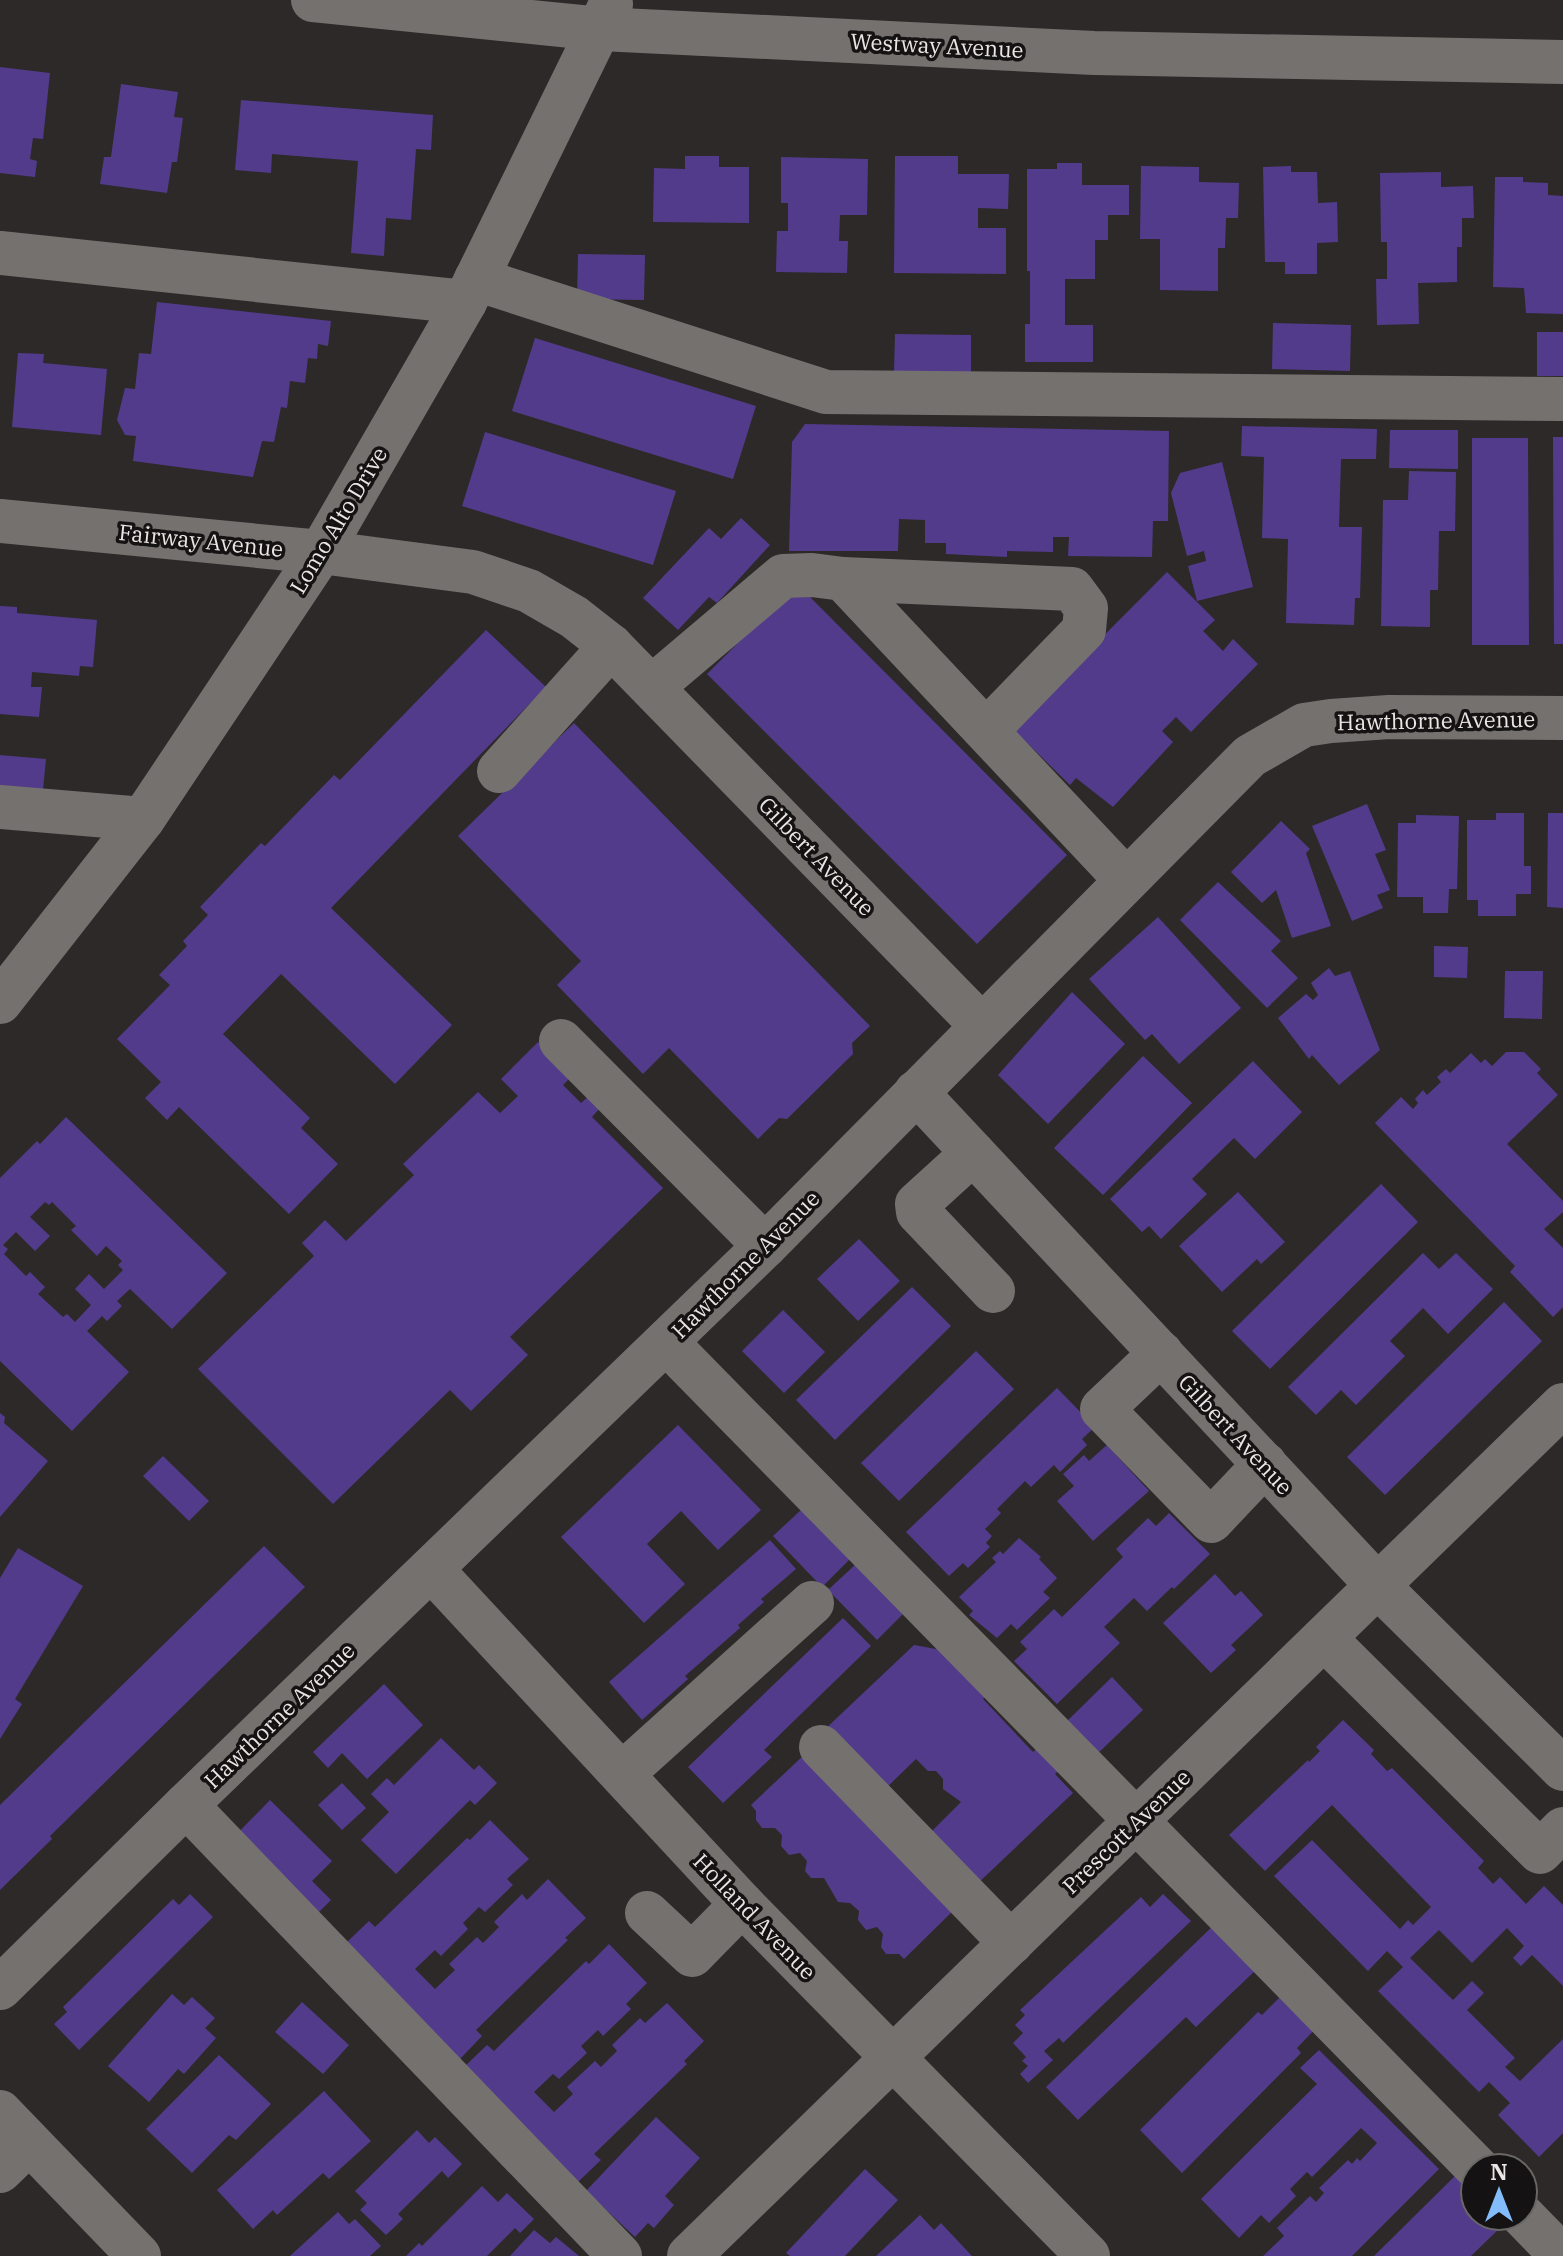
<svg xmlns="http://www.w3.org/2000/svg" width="1563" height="2256" font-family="'IBM Plex Serif',serif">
<rect width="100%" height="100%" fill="#2d2928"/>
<g fill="#523b8b" fill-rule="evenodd">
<polygon points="0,67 50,73 43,139 33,138 30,159 37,161 35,177 0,173"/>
<polygon points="121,84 178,92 174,117 183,118 177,162 172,162 167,193 100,184 104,157 111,157"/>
<polygon points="241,100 433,115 431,150 416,149 411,220 386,218 384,256 351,253 358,161 272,154 271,173 235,170"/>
<polygon points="685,156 719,156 719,167 749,167 749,223 653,222 654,168 685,169"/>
<polygon points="895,156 958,156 958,174 1009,174 1008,209 978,208 978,228 1006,228 1006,274 894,273"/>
<polygon points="781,157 868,159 867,215 840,215 839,241 848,241 847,273 776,272 777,231 788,231 788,203 781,203"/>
<polygon points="1057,163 1082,163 1082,185 1129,185 1129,215 1108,215 1108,240 1095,240 1095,279 1065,279 1065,325 1093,325 1093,362 1025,362 1025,324 1030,324 1030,271 1027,271 1027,169 1057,169"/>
<polygon points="1141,166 1199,167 1199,182 1239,183 1238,218 1226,218 1225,248 1218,248 1218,291 1160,290 1160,239 1140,239"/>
<polygon points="1291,166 1291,172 1317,172 1318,203 1337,202 1338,242 1317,243 1317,274 1285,274 1285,262 1265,262 1263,167"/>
<polygon points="1441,172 1441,187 1473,186 1474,218 1462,218 1462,247 1457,247 1457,282 1418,283 1419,324 1377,325 1376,279 1387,279 1387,242 1381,242 1380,173"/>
<polygon points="1495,177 1523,177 1523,182 1548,183 1548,195 1563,196 1563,314 1526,313 1524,288 1493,287"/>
<polygon points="578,254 645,255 644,300 577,299"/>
<polygon points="157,302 331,321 328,346 318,344 317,359 308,358 305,383 290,381 287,408 281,407 274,442 262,441 253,477 133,461 136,436 125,435 117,420 125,388 135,389 139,353 151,354"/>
<polygon points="1273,323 1351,325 1350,371 1272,369"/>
<rect x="1537" y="332" width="26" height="44"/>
<polygon points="895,334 971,335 971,372 894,372"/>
<polygon points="535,338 756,406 733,479 512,411"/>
<polygon points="18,353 44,354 43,363 107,369 101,435 12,427"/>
<polygon points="805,424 1169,431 1168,521 1153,521 1152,557 1068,556 1069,537 1053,537 1053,552 1007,551 1007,557 946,554 946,543 925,543 925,520 899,519 898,551 789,551 792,442"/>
<polygon points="1242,426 1377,429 1376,459 1341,459 1339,527 1362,527 1360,598 1355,598 1354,625 1286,623 1288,539 1262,538 1264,457 1241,456"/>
<polygon points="1390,430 1458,430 1458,469 1389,468"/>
<polygon points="485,432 676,491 653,565 462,506"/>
<polygon points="1553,437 1563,437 1563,644 1554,644"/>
<polygon points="1472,438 1528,438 1529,645 1472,645"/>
<polygon points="1222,462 1253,587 1197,601 1188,566 1206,561 1204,551 1187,556 1171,493 1180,473"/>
<polygon points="1409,471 1456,472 1455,531 1439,531 1438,590 1430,590 1430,627 1381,626 1383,500 1408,500"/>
<polygon points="741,518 770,545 717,603 709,597 678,630 643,598 709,528 721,539"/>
<polygon points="1167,572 1215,620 1203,631 1223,651 1233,639 1258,664 1191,732 1176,717 1162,731 1173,742 1113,807 1076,778 1070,785 1012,728"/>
<polygon points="785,596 810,597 1067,855 977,944 707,674"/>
<polygon points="0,606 17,607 17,613 97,620 93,667 80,666 79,676 32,672 31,687 42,687 39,717 0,714"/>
<polygon points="486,630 546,687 331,908 452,1025 395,1084 281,974 223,1034 310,1118 301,1128 338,1164 289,1214 179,1107 167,1120 145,1098 161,1082 117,1039 170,985 159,975 187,946 183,941 208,915 200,907 261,843 265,846 334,775 340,780"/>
<polygon points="574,723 870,1026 852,1043 853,1054 787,1119 779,1118 758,1139 669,1048 643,1074 557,985 581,961 458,836"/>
<polygon points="0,755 46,759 43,790 0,786"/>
<polygon points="1367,804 1386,850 1375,854 1390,890 1377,895 1383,908 1352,921 1312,826"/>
<polygon points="1496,813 1524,813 1524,866 1531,866 1531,894 1516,894 1516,916 1478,916 1478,900 1467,900 1467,820 1496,820"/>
<polygon points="1548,813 1563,813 1563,908 1547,907"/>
<polygon points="1416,815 1459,816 1457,889 1449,889 1448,913 1423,913 1423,897 1397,897 1398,823 1416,823"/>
<polygon points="1281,821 1310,849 1306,853 1331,926 1292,938 1276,890 1262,903 1231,872"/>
<polygon points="1218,882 1281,941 1271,951 1298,978 1267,1008 1180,920"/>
<polygon points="1158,917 1241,1008 1179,1064 1152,1034 1145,1040 1089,979"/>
<polygon points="1434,946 1468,947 1467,978 1434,977"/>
<polygon points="1329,968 1335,976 1350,971 1380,1050 1339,1085 1312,1055 1309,1059 1278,1018 1306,994 1313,1000 1318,995 1311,983"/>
<polygon points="1505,971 1543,971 1542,1019 1504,1018"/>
<polygon points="1072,992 1125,1044 1048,1124 998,1075"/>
<polygon points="538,1042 572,1076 563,1085 581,1103 590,1095 601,1107 592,1117 663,1188 510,1337 528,1355 471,1411 450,1390 333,1504 198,1369 314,1256 302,1243 325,1220 346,1241 414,1175 403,1164 478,1092 500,1113 518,1096 501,1079"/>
<polygon points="1506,1052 1524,1052 1541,1069 1537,1073 1558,1095 1507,1144 1563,1201 1563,1212 1544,1229 1563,1248 1563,1307 1553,1317 1510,1272 1515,1266 1375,1123 1401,1097 1413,1109 1418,1103 1415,1099 1423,1090 1427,1095 1441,1082 1437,1077 1446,1069 1450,1073 1471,1053 1481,1063 1485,1059 1492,1066"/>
<polygon points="1143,1056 1192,1103 1103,1195 1054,1148"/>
<polygon points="1253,1061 1302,1112 1255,1159 1234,1138 1192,1179 1207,1194 1161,1239 1149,1226 1142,1232 1110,1199"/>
<path d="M66,1117L227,1273L172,1329L130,1289L117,1301L122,1306L107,1321L102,1316L87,1331L129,1372L72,1431L0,1361V1178L37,1141L40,1144ZM45,1202L49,1205L52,1202L76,1226L71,1230L97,1256L106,1246L122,1261L118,1265L123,1270L104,1289L89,1274L75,1289L91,1305L75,1322L67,1314L63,1317L38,1294L45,1287L30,1272L26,1276L4,1254L8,1249L3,1245L16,1232L35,1251L50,1236L30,1217Z"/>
<polygon points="1381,1184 1418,1222 1270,1369 1232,1331"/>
<polygon points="1238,1192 1285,1242 1261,1264 1257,1259 1222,1292 1179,1246"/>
<polygon points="859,1239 900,1281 858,1321 817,1279"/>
<polygon points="1423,1253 1439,1269 1456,1253 1493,1289 1448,1334 1423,1308 1390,1341 1405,1356 1356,1405 1341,1390 1316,1415 1288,1387"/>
<polygon points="912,1287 951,1326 835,1440 796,1400"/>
<polygon points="1504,1302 1542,1341 1385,1495 1347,1457"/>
<polygon points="783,1310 825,1352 784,1393 742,1351"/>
<polygon points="976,1351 1014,1389 899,1501 861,1463"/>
<polygon points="1057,1388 1095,1427 1082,1439 1087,1445 1060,1472 1054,1465 1031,1487 1025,1481 997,1509 1001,1513 985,1529 992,1536 986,1543 990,1547 968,1568 963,1563 949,1576 906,1532"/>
<polygon points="0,1413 5,1417 4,1423 48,1461 0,1517"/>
<polygon points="678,1425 761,1510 718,1550 681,1511 647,1544 685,1584 644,1623 561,1537"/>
<polygon points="1107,1445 1149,1491 1093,1541 1057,1501 1074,1486 1063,1474 1084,1455 1089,1461"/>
<polygon points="163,1456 209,1501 189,1521 143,1476"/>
<polygon points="802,1509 850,1559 822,1587 773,1536"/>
<polygon points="1169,1513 1210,1554 1174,1589 1172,1587 1147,1611 1134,1598 1104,1627 1120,1643 1057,1704 1014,1661 1027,1649 1020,1642 1054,1609 1062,1617 1123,1557 1116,1549 1148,1518 1156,1526"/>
<polygon points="1019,1538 1041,1557 1039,1559 1057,1578 1043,1592 1050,1598 1017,1630 1011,1624 997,1638 969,1615 973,1611 959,1597 996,1562 992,1558 1000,1551 1003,1554"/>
<polygon points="770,1540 796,1569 761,1599 764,1602 738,1625 740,1628 685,1676 688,1679 642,1720 609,1682"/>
<polygon points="264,1546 305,1587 50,1836 52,1839 0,1890 0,1805"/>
<polygon points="18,1548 83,1586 15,1699 22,1704 0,1739 0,1578"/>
<polygon points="857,1563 905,1612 877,1640 828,1590"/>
<polygon points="1215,1574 1235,1596 1241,1591 1263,1615 1231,1645 1236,1650 1211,1673 1163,1623"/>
<polygon points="843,1618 871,1646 764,1750 772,1757 723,1803 688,1767"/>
<polygon points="914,1645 936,1649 941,1645 988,1695 983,1699 1033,1752 1042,1744 1063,1767 1055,1774 1073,1793 975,1886 927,1836 961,1802 943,1789 943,1779 936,1771 928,1771 916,1759 881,1793 822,1732"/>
<polygon points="1112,1677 1143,1710 1093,1758 1062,1726"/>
<polygon points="384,1684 423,1725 367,1779 342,1753 328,1768 313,1752"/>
<polygon points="1343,1720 1374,1750 1371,1754 1387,1771 1392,1768 1484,1861 1478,1868 1493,1884 1500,1877 1526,1904 1544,1886 1563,1905 1563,1986 1532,1955 1521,1966 1513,1958 1524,1946 1507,1928 1472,1963 1439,1930 1410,1958 1453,2000 1472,1981 1484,1993 1467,2010 1515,2058 1505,2067 1520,2081 1563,2039 1563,2133 1539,2157 1498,2115 1510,2103 1489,2082 1479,2092 1378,1991 1403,1967 1387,1951 1368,1971 1274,1876 1312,1840 1400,1929 1408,1920 1413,1925 1431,1907 1332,1805 1265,1871 1229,1835 1308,1760 1309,1762 1320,1751 1316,1747"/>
<polygon points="441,1738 474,1770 479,1765 497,1783 475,1805 470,1800 396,1874 361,1840 389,1812 371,1794 387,1778 394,1785"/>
<polygon points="806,1753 958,1906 904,1959 899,1954 886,1954 881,1947 883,1934 877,1927 866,1930 858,1920 859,1911 850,1903 838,1902 824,1878 811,1878 805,1871 807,1861 800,1853 789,1855 781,1846 782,1835 775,1828 762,1828 756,1820 756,1811 751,1805"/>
<polygon points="342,1783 366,1808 342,1830 318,1805"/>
<polygon points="270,1800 332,1861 312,1881 331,1900 308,1923 228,1843"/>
<polygon points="490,1820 529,1859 507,1879 513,1885 485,1912 479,1907 463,1923 468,1929 441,1956 435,1950 415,1969 435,1989 455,1970 449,1964 477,1937 483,1943 499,1927 494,1922 522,1894 527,1900 548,1879 586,1918 565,1938 568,1940 476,2030 482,2036 460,2059 346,1943 369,1921 375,1927 467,1838 470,1840"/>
<polygon points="190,1894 213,1917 79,2050 54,2024 67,2012 63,2007 173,1899 179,1905"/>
<polygon points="1163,1894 1191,1921 1063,2043 1059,2038 1044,2051 1053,2060 1028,2083 1020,2074 1028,2066 1022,2061 1026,2057 1013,2043 1023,2033 1015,2025 1025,2015 1020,2010 1141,1897 1150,1907"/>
<polygon points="1216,1923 1258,1968 1196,2027 1186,2017 1078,2120 1046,2087"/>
<polygon points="609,1944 647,1983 626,2004 631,2009 603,2036 598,2030 581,2046 587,2053 559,2079 553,2074 534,2092 554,2112 573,2094 567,2087 595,2061 601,2067 617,2051 612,2045 640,2018 645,2023 667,2003 704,2041 684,2061 687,2064 594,2154 601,2160 578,2182 464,2067 487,2045 494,2051 586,1961 589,1964"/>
<polygon points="1285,1992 1318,2026 1297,2048 1301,2053 1182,2173 1140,2130 1258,2012 1262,2015"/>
<polygon points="172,1994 184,2005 192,1997 215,2018 205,2028 216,2038 184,2074 178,2069 149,2102 108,2066"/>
<polygon points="302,2002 349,2045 323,2074 275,2032"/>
<polygon points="1319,2050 1439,2169 1352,2256 1263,2256 1284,2236 1277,2228 1310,2196 1316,2202 1324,2193 1319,2188 1348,2160 1352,2164 1357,2158 1360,2161 1377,2143 1361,2128 1312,2177 1307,2172 1290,2189 1296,2196 1269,2223 1261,2215 1239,2238 1201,2199 1317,2084 1300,2068"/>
<polygon points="219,2055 271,2104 236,2140 229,2135 192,2173 146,2129"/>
<polygon points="324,2091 371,2141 329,2179 323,2173 277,2215 273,2210 253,2229 217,2190"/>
<polygon points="656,2117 700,2158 665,2196 674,2205 654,2228 648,2223 635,2237 586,2191"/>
<polygon points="417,2130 429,2143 435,2137 462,2164 448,2178 442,2171 398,2214 403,2219 386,2235 360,2210 367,2203 355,2191"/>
<polygon points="865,2169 898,2200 845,2256 790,2256 786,2253"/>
<polygon points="1457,2174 1475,2193 1475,2216 1498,2216 1505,2223 1471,2256 1374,2256"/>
<polygon points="482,2186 498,2202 507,2193 534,2219 520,2233 515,2228 487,2256 406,2256 419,2243 422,2246"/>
<polygon points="338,2212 349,2224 355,2219 381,2246 370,2256 290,2256"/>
<polygon points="920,2215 934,2230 941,2223 972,2256 876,2256"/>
<polygon points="534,2230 550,2243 556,2237 579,2256 510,2256"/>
</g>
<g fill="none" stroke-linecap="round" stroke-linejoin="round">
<g stroke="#75716f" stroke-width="44">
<polyline points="313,0 601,29 1094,53 1563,62"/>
<polyline points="0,253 465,302"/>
<polyline points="476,279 826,392 1563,399"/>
<polyline points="0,521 321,552 473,572 529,591 574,617 611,646 982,1026"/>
<polyline points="843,579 1072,589 1086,608 1084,630 987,730"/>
<polyline points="652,687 783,576 812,575 843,579 1126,880"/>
<polyline points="499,771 611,646"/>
<polyline points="0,807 143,819"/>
<polyline points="0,1002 143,819 321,552 465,302 611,4"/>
<polyline points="561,1041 765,1246"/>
<polyline points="916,1092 1378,1586 1563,1769"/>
<polyline points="973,1153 917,1204 918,1212 993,1291"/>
<polyline points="666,1342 1477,2168"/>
<polyline points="1161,1353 1102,1409 1211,1521 1265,1464"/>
<polyline points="431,1569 742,1904 1088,2256"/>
<polyline points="1324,1638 1540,1852 1563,1829"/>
<polyline points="821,1747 1011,1943"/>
<polyline points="622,1774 812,1603"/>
<polyline points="186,1805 620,2256"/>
<polyline points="647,1913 692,1955 742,1904"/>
<polyline points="0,1988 186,1805 765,1246 1250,756 1304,725 1331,721 1389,717 1563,718"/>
<polyline points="0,2112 139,2256"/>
<polyline points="0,2171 29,2143"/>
<polyline points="1523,2216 1562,2256"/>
<polyline points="689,2256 1563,1405"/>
</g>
</g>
<g text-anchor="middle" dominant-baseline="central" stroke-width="7" stroke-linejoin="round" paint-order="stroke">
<g font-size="22" fill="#e9e6e5" stroke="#141212">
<text transform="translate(937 45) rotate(3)">Westway Avenue</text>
<text transform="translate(338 520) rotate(-59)">Lomo Alto Drive</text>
<text transform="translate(201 540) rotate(6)">Fairway Avenue</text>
<text transform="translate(1436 720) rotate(-1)">Hawthorne Avenue</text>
<text transform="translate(817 856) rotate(46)">Gilbert Avenue</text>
<text transform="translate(745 1264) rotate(-45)">Hawthorne Avenue</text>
<text transform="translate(1236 1434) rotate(47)">Gilbert Avenue</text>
<text transform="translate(279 1715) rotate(-44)">Hawthorne Avenue</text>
<text transform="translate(1126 1831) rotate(-44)">Prescott Avenue</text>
<text transform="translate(755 1916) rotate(46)">Holland Avenue</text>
</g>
</g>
<g transform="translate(1499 2192)"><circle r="38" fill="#141212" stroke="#696766" stroke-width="2"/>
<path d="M0-6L14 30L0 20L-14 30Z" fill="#82bcfa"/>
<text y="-12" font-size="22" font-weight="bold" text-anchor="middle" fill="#e9e6e5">N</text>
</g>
</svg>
